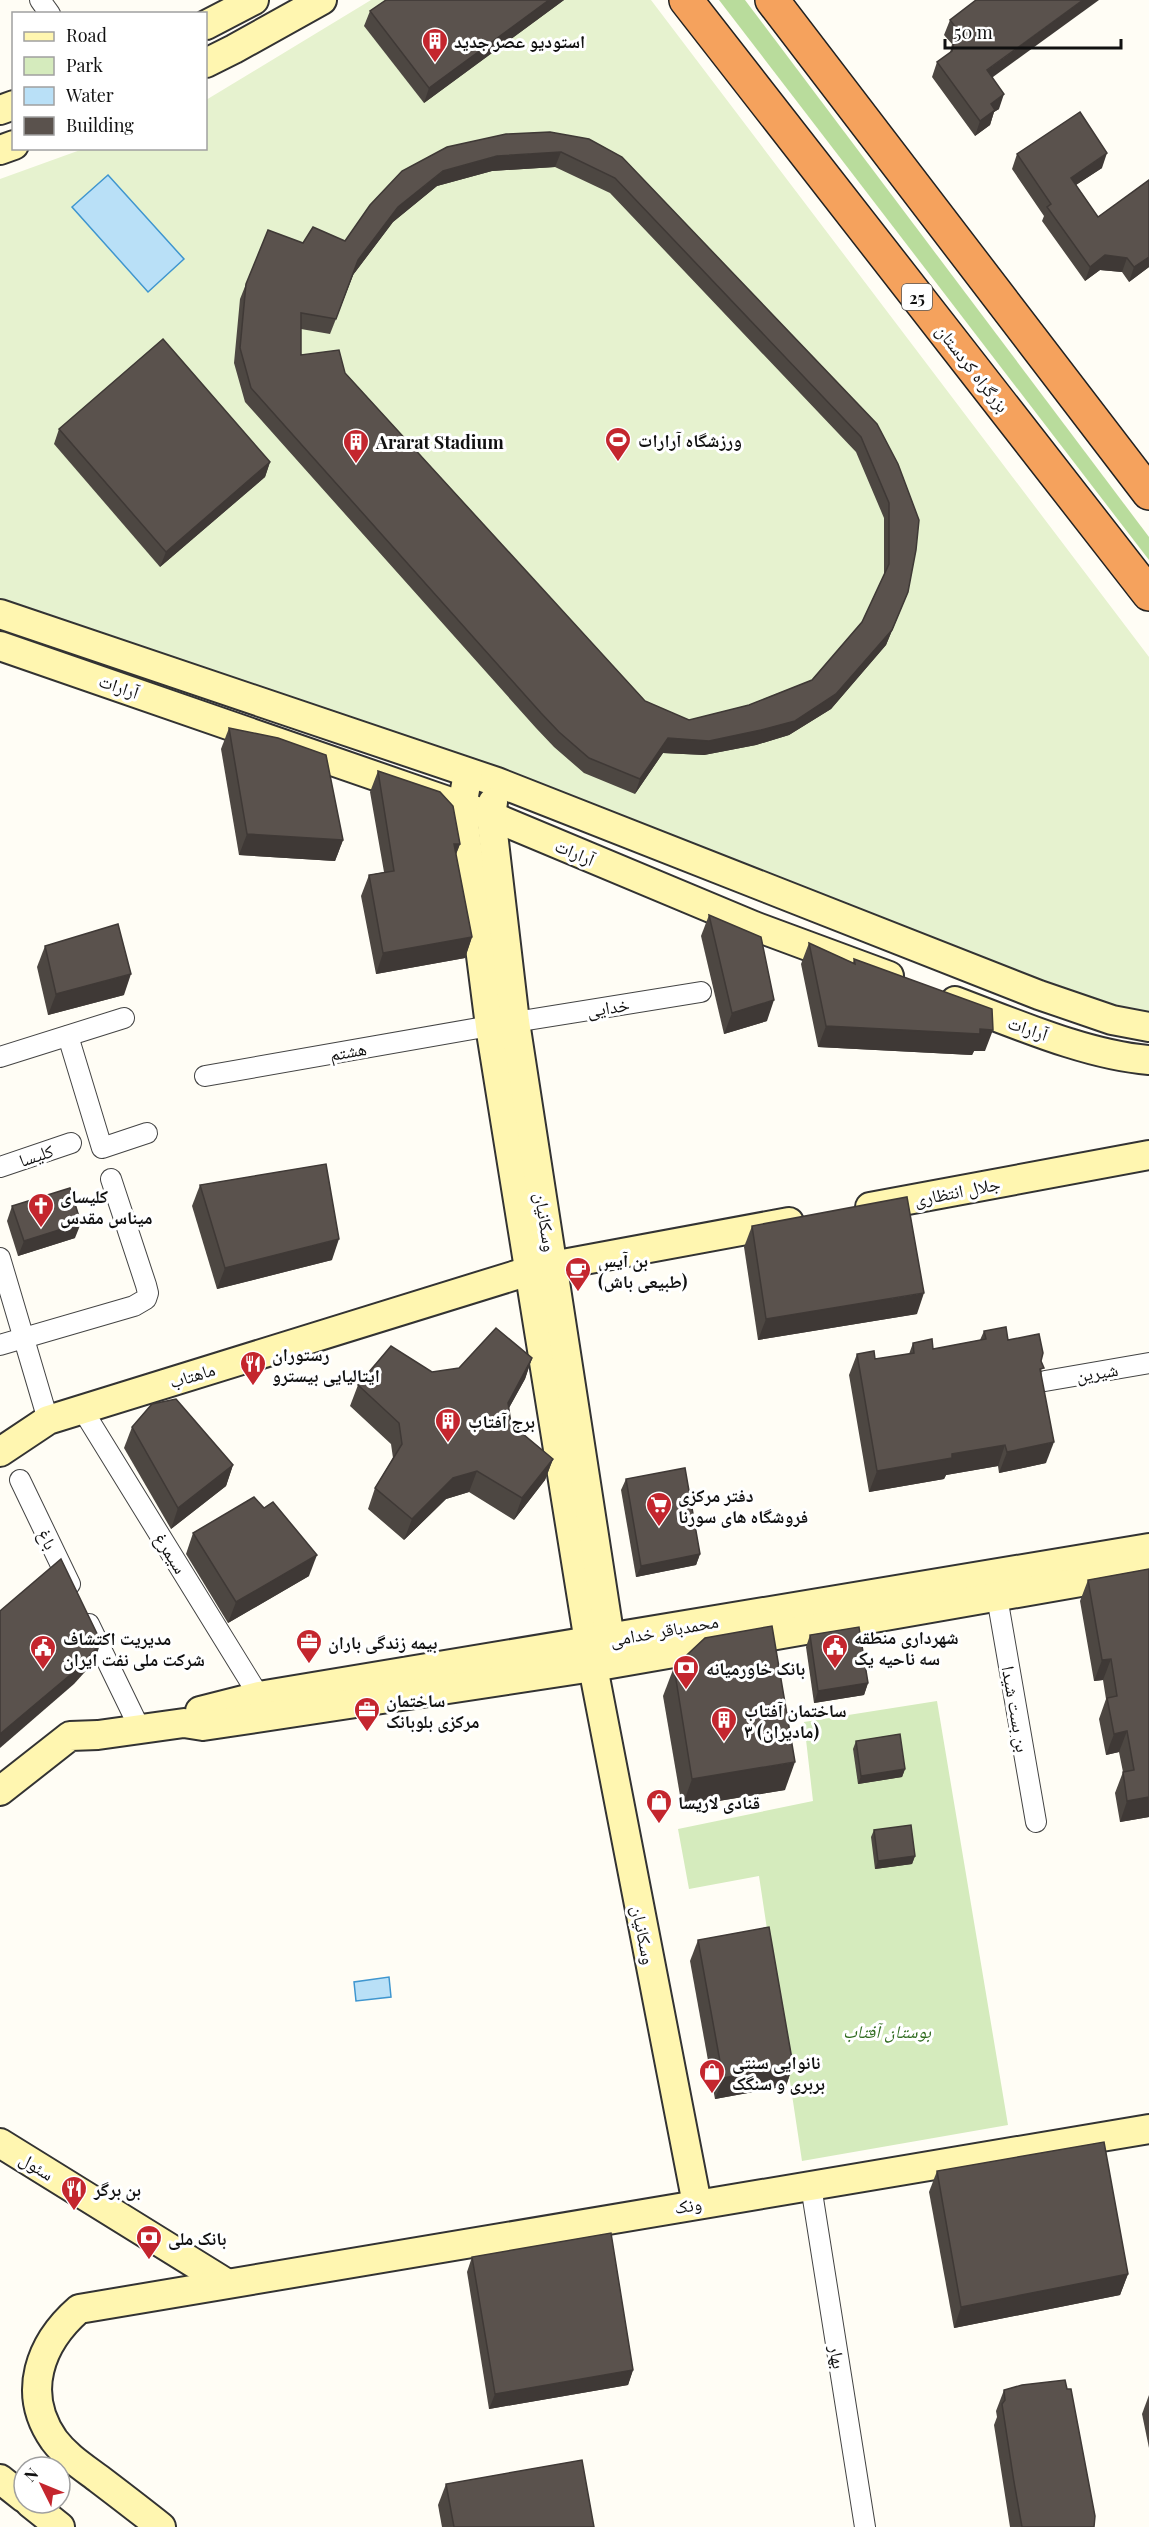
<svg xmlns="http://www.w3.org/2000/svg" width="1149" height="2527" font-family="'Playfair Display','Noto Naskh Arabic',serif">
<rect width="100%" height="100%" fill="#fffdf5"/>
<polygon fill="#d5ebbd" points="937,1701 1008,2125 802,2161 759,1876 689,1889 678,1829 813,1801 804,1722"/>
<polygon fill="#b9dc9c" points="719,0 745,0 1149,537 1149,560"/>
<polygon fill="#e6f2cf" points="371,0 651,0 1149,657 1149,1016 1116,1011 445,751 0,599 0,179 83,149 206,148 206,100"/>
<g fill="#b9e0f7" stroke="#3f96cf" stroke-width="1.5">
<polygon points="108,175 184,259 148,292 72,207"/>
<polygon points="389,1977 391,1997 356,2001 354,1982"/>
</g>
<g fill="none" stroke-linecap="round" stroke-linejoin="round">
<defs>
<g id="street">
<polyline points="40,0 50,14"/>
<polyline points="515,1022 701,992"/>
<polyline points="68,1036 102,1148 147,1133"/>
<polyline points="0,1057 124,1018"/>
<polyline points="205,1076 490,1026"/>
<polyline points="0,1167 71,1143"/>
<polyline points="0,1258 48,1420"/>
<polyline points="0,1345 134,1306 146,1299 148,1293 146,1285 111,1179"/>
<polyline points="1045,1381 1149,1363"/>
<polyline points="82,1409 259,1696"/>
<polyline points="20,1480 70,1584"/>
<polyline points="997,1597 1036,1822"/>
<polyline points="89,1624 139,1727"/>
<polyline points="811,2186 865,2527"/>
</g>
<g id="secondary">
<polyline points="206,25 254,0"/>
<polyline points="206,63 234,49 322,0"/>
<polyline points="0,110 14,105"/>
<polyline points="0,150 14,145"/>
<polyline points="0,614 497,782 1039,995 1112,1020 1149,1027"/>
<polyline points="0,646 491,816 754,926 889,976"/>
<polyline points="468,773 462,807 490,1026 593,1667 697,2204"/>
<polyline points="493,802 491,816 515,1022 613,1659"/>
<path d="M955,1001C1014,1023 1086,1055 1149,1060"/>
<polyline points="870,1207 1149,1155"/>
<polyline points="552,1266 789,1222"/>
<polyline points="0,1452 48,1420 529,1271"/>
<polyline points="200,1711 259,1696 1149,1548"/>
<polyline points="0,1791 70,1736 98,1735 184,1723 203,1726 593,1667 1149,1570"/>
<polyline points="0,2143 226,2283"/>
<polyline points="0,2479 24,2498"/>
<polyline points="30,2503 60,2527"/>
<path d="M161,2527C141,2511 120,2495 99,2479C83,2467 66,2456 54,2440C21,2393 40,2343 79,2309L1149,2129"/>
</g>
<g id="highway">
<polyline points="686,0 1149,594"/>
<polyline points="772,0 1149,493"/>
</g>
</defs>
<use href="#street" stroke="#444" stroke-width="22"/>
<use href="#secondary" stroke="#333" stroke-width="32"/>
<use href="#highway" stroke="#222" stroke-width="36"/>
<use href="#street" stroke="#fff" stroke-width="20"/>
<use href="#secondary" stroke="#fff6b0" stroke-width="28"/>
<use href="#highway" stroke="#f5a25d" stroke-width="33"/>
</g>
<g fill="#4d4742" fill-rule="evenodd">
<polygon points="386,0 564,0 424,103 364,26 370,11"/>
<polygon points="950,20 992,77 999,109 994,112 990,125 975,136 932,77 937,62 950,53 952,44 944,35"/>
<path d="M589,139L877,424L908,592L886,645L831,709L789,735L756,745L704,755L663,753L635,794L584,773L554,747L536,728L245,402L234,363L240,299L246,284L303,243L345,241L370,205ZM555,167L610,193L856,452L884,518V575L862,622L812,680L749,705L689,720L645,701L345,373L301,355V329L330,334L353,275L393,222L437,186L492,171Z"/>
<polygon points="1017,154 1102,168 1076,185 1098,217 1149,180 1149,267 1129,282 1122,272 1100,270 1085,281 1042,221 1044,216 1012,169"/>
<polygon points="59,429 270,462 265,477 160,567 54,444"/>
<polygon points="229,728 343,840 335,861 239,855 221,749"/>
<polygon points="378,771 460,844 456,854 472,937 465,958 376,974 361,896 369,875 384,872 370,792"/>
<polygon points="709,915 767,1021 724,1034 701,936"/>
<polygon points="809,943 853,963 854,959 985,1051 974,1051 972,1055 818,1047 801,964"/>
<polygon points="45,946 124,995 48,1015 37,967"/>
<polygon points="200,1185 332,1260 217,1289 192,1206"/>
<polygon points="12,1206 75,1238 18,1256 7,1221"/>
<polygon points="752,1226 917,1314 758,1340 744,1247"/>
<polygon points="984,1331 1008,1340 1041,1361 1046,1463 999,1473 998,1466 946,1475 944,1479 869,1492 849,1375 857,1354 875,1359 909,1354 913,1343 933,1349 980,1340"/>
<polygon points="532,1358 525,1379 509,1408 511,1424 553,1459 545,1480 514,1520 469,1492 446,1499 404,1540 368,1509 375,1488 393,1458 391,1444 350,1406 358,1385 432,1372"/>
<polygon points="132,1427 233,1465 226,1486 171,1529 124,1448"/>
<polygon points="626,1479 700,1554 696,1565 636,1577 621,1490"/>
<polygon points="193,1533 309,1576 228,1623 186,1554"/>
<polygon points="1149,1569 1149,1817 1120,1822 1115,1793 1123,1772 1119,1752 1106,1755 1099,1719 1106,1699 1103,1680 1094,1681 1080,1601 1088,1580"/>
<polygon points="810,1635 868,1683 864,1695 814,1703 806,1647"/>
<polygon points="674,1667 785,1790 682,1807 663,1696"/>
<polygon points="856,1741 905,1769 902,1777 858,1784 853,1749"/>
<polygon points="874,1830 915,1856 912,1864 875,1869 871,1837"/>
<polygon points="698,1940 793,2065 786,2086 715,2099 690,1961"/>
<polygon points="937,2171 1128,2274 1120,2295 954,2328 929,2192"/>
<polygon points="472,2257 633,2370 628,2385 489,2409 467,2272"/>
<polygon points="1004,2390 1094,2527 1010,2527 994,2425 997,2417 996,2411"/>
<polygon points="1149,2395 1149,2448 1142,2414"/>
<polygon points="446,2484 594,2527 442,2527 438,2505"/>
</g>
<g fill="#3f3936">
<polygon points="549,0 564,0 424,103 429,88"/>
<polygon points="1083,0 1099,0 982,85 987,70"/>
<polygon points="1004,94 999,109 994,112 990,125 975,136 980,121 991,104"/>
<polygon points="561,152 555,167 492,171 437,186 393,222 353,275 330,334 358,260 398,207 443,171 497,156"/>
<polygon points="1107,153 1102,168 1065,192 1071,178"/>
<polygon points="1105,255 1127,258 1122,272 1100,270 1085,281 1090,267"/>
<polygon points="1149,257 1149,267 1129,282 1134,267"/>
<polygon points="270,462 265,477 160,567 166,552"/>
<polygon points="908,592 886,645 831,709 789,735 756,745 704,755 663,753 635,794 640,779 668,738 761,730"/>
<polygon points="247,834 343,840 335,861 239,855"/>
<polygon points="454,844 460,844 452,865"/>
<polygon points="472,937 465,958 376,974 383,953"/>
<polygon points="131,974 124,995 48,1015 56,994"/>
<polygon points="774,1000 767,1021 724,1034 732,1013"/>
<polygon points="826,1026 980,1029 993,1030 985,1051 974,1051 972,1055 818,1047"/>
<polygon points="81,1223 75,1238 18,1256 24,1241"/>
<polygon points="339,1239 332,1260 217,1289 225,1268"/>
<polygon points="924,1293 917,1314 758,1340 766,1319"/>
<polygon points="532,1358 525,1379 500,1424 508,1403"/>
<polygon points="1054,1442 1046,1463 999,1473 1007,1452"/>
<polygon points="1005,1445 998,1466 946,1475 944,1479 869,1492 877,1471 952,1454"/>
<polygon points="553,1459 545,1480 514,1520 522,1498"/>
<polygon points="233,1465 226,1486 171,1529 178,1508"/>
<polygon points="477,1471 469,1492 446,1499 404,1540 412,1519 453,1478"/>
<polygon points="700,1554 696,1565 636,1577 641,1566"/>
<polygon points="317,1555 309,1576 228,1623 236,1602"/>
<polygon points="101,1642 94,1662 74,1684 0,1748 0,1734"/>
<polygon points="1111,1659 1103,1680 1094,1681 1102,1660"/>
<polygon points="868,1683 864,1695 814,1703 818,1691"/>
<polygon points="1127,1731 1119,1752 1106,1755 1114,1734"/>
<polygon points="795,1762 785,1790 682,1807 692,1779"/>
<polygon points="905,1769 902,1777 858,1784 861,1776"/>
<polygon points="1149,1797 1149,1817 1120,1822 1127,1801"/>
<polygon points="915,1856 912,1864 875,1869 878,1861"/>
<polygon points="793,2065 786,2086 715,2099 723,2078"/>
<polygon points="1128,2274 1120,2295 954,2328 961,2307"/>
<polygon points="633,2370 628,2385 489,2409 495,2394"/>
</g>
<g fill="#5a524d" stroke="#3f3936" stroke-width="1.5" fill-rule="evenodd">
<polygon points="386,0 549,0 429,88 370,11"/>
<polygon points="976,0 1083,0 987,70 1004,94 991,104 995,110 980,121 937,62 952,51 957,29 950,20"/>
<polygon points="1080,112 1107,153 1071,178 1098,217 1149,180 1149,257 1134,267 1127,258 1105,255 1090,267 1047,207 1051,204 1017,154"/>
<path d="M550,132L589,139L622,157L877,424L898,464L919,520L916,550L908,592L892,630L836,694L795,721L761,730L709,741L668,738L640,779L589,758L559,732L541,713L251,388L240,348L246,284L268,230L303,243L313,227L345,241L370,205L402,171L447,147L506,134ZM561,152L615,178L861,437L889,503V564L862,622L812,680L749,705L689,720L645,701L345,373L339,350L301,355V313L336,319L358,260L398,207L443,171L497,156Z"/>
<polygon points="163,339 270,462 166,552 59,429"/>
<polygon points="229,728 278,738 326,755 343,840 247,834"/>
<polygon points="378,771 440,792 453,806 460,844 454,844 472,937 383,953 369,875 394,871"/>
<polygon points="709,915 761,937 774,1000 732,1013"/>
<polygon points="118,924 131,974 56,994 45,946"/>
<polygon points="809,943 855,964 854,959 992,1009 993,1030 980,1029 980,1034 826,1026"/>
<polygon points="326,1164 339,1239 225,1268 200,1185"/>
<polygon points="70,1188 81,1223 24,1241 12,1206"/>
<polygon points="907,1197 924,1293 766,1319 752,1226"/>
<polygon points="1006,1327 1008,1340 1039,1334 1043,1353 1041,1361 1044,1368 1040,1369 1054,1442 1007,1452 1005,1445 952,1454 952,1458 877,1471 857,1354 874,1351 875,1359 914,1353 913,1343 932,1339 933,1349 986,1339 984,1331"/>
<polygon points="496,1328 532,1358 508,1403 511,1424 553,1459 522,1498 477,1471 453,1478 412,1519 375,1488 402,1444 399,1423 358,1385 391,1346 432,1372 459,1368"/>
<polygon points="176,1399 233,1465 178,1508 132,1427 152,1404"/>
<polygon points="685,1468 700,1554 641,1566 626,1479"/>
<polygon points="254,1497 264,1508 273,1502 317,1555 236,1602 193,1533"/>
<polygon points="61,1559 101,1642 82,1665 0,1734 0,1611"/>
<polygon points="1149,1569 1149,1797 1127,1801 1123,1772 1134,1770 1127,1731 1114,1734 1107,1698 1117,1696 1111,1659 1102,1660 1088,1580"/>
<polygon points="772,1626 795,1762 692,1779 674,1667 705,1638"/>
<polygon points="859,1627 868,1683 818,1691 810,1635"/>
<polygon points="900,1734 905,1769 861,1776 856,1741"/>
<polygon points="911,1825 915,1856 878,1861 874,1830"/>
<polygon points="769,1927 793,2065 723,2078 698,1940"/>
<polygon points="1104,2142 1128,2274 961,2307 937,2171"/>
<polygon points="611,2233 633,2370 495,2394 472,2257"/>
<polygon points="1065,2380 1067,2389 1071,2389 1095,2516 1094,2527 1022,2527 1014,2482 1002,2404 1005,2400 1004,2390 1022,2385"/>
<polygon points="582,2460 594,2527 454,2527 446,2484"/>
</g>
<defs>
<symbol id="building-pin" viewBox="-11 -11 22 30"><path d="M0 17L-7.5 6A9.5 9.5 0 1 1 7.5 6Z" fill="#c4262e" stroke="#fff"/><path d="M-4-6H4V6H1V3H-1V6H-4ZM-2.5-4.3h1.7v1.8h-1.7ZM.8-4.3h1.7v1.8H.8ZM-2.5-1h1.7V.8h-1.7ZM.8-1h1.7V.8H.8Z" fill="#fff"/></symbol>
<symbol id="stadium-pin" viewBox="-11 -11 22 30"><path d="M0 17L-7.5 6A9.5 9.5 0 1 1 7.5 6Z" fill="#c4262e" stroke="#fff"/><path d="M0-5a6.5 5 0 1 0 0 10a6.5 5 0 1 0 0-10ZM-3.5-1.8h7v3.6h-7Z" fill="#fff"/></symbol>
<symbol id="church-pin" viewBox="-11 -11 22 30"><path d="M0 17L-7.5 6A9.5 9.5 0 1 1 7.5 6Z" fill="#c4262e" stroke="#fff"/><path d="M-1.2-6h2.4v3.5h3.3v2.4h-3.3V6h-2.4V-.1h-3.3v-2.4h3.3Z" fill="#fff"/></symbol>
<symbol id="cafe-pin" viewBox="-11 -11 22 30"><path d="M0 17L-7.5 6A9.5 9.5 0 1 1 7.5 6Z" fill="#c4262e" stroke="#fff"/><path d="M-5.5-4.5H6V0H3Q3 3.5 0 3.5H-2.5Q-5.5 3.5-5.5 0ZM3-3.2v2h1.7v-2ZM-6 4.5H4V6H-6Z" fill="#fff"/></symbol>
<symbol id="restaurant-pin" viewBox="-11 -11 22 30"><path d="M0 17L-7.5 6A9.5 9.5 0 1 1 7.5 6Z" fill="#c4262e" stroke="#fff"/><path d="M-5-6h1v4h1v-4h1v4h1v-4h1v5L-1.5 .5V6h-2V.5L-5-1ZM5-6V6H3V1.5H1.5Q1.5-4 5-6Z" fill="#fff"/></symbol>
<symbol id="supermarket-pin" viewBox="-11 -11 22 30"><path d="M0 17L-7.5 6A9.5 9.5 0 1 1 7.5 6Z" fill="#c4262e" stroke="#fff"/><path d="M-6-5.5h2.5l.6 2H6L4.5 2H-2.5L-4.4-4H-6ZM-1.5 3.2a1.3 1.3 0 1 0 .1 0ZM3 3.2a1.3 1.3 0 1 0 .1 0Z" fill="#fff"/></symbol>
<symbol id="office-pin" viewBox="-11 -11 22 30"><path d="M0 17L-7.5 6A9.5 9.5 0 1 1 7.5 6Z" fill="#c4262e" stroke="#fff"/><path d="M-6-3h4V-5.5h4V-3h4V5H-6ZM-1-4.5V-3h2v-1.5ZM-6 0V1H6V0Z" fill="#fff"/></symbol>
<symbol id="civic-pin" viewBox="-11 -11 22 30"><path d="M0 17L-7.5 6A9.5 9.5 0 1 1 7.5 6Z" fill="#c4262e" stroke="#fff"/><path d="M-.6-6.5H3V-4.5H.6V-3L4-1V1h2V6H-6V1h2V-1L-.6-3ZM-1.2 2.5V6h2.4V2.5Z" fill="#fff"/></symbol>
<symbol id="bank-pin" viewBox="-11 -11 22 30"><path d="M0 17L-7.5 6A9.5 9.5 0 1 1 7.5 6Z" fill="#c4262e" stroke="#fff"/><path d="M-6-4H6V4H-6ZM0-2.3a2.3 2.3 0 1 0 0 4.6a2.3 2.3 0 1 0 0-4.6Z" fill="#fff"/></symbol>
<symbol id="shop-pin" viewBox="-11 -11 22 30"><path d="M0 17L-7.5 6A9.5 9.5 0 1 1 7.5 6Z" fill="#c4262e" stroke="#fff"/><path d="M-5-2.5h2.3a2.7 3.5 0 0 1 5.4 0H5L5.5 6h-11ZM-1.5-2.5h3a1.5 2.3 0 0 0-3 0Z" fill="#fff"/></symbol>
</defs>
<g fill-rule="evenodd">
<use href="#building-pin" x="420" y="26" width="30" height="40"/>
<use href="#stadium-pin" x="603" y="425" width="30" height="40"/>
<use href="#building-pin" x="341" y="427" width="30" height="40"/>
<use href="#church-pin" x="26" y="1191" width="30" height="40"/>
<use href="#cafe-pin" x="563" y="1255" width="30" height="40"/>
<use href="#restaurant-pin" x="238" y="1349" width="30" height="40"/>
<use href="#building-pin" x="433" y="1406" width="30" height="40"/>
<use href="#supermarket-pin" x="644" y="1490" width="30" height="40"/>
<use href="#office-pin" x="294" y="1627" width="30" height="40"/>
<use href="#civic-pin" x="820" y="1632" width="30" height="40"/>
<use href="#civic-pin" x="28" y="1633" width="30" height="40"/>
<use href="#bank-pin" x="671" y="1653" width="30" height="40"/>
<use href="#office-pin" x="352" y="1695" width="30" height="40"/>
<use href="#building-pin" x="709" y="1705" width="30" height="40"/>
<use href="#shop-pin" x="644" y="1787" width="30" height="40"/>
<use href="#shop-pin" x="697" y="2057" width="30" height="40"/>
<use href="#restaurant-pin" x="59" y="2174" width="30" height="40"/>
<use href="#bank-pin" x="134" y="2223" width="30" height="40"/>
</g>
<g text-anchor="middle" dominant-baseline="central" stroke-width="6" stroke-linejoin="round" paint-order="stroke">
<rect fill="#fff" stroke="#585858" stroke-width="1.5" x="902" y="284" width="30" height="26" rx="4.5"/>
<g font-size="16" font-weight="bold" fill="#111">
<text x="917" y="297">25</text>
</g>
<g font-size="18" font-weight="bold" fill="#111" stroke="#fff" text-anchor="start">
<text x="454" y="41">استودیو عصر جدید</text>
<text x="638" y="440">ورزشگاه آرارات</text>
<text x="376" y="442">Ararat Stadium</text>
<text x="60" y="1196">کلیسای<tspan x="60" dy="21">میناس مقدس</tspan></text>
<text x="598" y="1260">بن آیس<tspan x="598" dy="21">(طبیعی باش)</tspan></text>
<text x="272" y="1354">رستوران<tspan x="272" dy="21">ایتالیایی بیسترو</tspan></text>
<text x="468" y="1421">برج آفتاب</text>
<text x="678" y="1495">دفتر مرکزی<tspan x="678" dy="21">فروشگاه های سورنا</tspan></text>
<text x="854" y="1637">شهرداری منطقه<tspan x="854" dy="21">سه ناحیه یک</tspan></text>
<text x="63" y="1638">مدیریت اکتشاف<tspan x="63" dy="21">شرکت ملی نفت ایران</tspan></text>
<text x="328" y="1642">بیمه زندگی باران</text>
<text x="706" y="1668">بانک خاورمیانه</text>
<text x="386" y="1700">ساختمان<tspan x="386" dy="21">مرکزی بلوبانک</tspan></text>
<text x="744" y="1710">ساختمان آفتاب<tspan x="744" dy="21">۳ (مادیران)</tspan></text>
<text x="678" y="1802">قنادی لاریسا</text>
<text x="732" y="2062">نانوایی سنتی<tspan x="732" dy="21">بربری و سنگک</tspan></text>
<text x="94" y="2189">بن برگر</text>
<text x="168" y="2238">بانک ملی</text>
</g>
<g font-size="18" fill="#111" stroke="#fff">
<text transform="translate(973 368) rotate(52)">بزرگراه کردستان</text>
<text transform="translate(119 686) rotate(19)">آرارات</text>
<text transform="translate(575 852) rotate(23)">آرارات</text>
<text transform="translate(608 1007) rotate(-9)">خدایی</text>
<text transform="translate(1028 1028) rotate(19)">آرارات</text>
<text transform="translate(348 1051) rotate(-10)">هشتم</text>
<text transform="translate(36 1155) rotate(-19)">کلیسا</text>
<text transform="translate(957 1191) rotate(-11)">جلال انتظاری</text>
<text transform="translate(546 1222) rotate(81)">وسکانیان</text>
<text transform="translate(1097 1372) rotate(-9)">شیرین</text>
<text transform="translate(192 1375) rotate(-17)">ماهتاب</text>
<text transform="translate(48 1539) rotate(64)">باغ</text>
<text transform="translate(171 1553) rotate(58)">سیمرغ</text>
<text transform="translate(664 1630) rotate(-10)">محمدباقر خدامی</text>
<text transform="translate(1016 1709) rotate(80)">بن بست شیدا</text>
<text transform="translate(644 1935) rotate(79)">وسکانیان</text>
<text transform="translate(37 2166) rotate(32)">سئول</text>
<text transform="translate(688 2205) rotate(-9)">ونک</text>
<text transform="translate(838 2357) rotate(81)">بهار</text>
</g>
<g font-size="18" font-style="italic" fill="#2f6b1f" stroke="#fff">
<text x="887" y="2031">بوستان آفتاب</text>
</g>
</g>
<rect x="12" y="12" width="195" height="138" fill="#ffffff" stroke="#a0a0a0" stroke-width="1.5"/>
<rect x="24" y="32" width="30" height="9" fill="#fff6b0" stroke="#a0a0a0" stroke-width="1.5"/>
<text x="66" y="42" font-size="18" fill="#111111">Road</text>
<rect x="24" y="57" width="30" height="18" fill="#d5ebbd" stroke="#a0a0a0" stroke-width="1.5"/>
<text x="66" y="72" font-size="18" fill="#111111">Park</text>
<rect x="24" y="87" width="30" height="18" fill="#b9e0f7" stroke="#a0a0a0" stroke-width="1.5"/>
<text x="66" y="102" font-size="18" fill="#111111">Water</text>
<rect x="24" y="117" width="30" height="18" fill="#5a524d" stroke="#a0a0a0" stroke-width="1.5"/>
<text x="66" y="132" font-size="18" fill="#111111">Building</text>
<g transform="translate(42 2485) rotate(313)"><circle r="28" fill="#ffffff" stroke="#a0a0a0" stroke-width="1.5"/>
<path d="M0-4.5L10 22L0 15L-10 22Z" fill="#c4262e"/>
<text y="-9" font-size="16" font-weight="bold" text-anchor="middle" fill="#111111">N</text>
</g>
<path d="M945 39v9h176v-9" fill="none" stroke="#111111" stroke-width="3"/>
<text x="954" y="39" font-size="18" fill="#111111" stroke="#ffffff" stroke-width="4.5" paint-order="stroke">50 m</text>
</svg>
